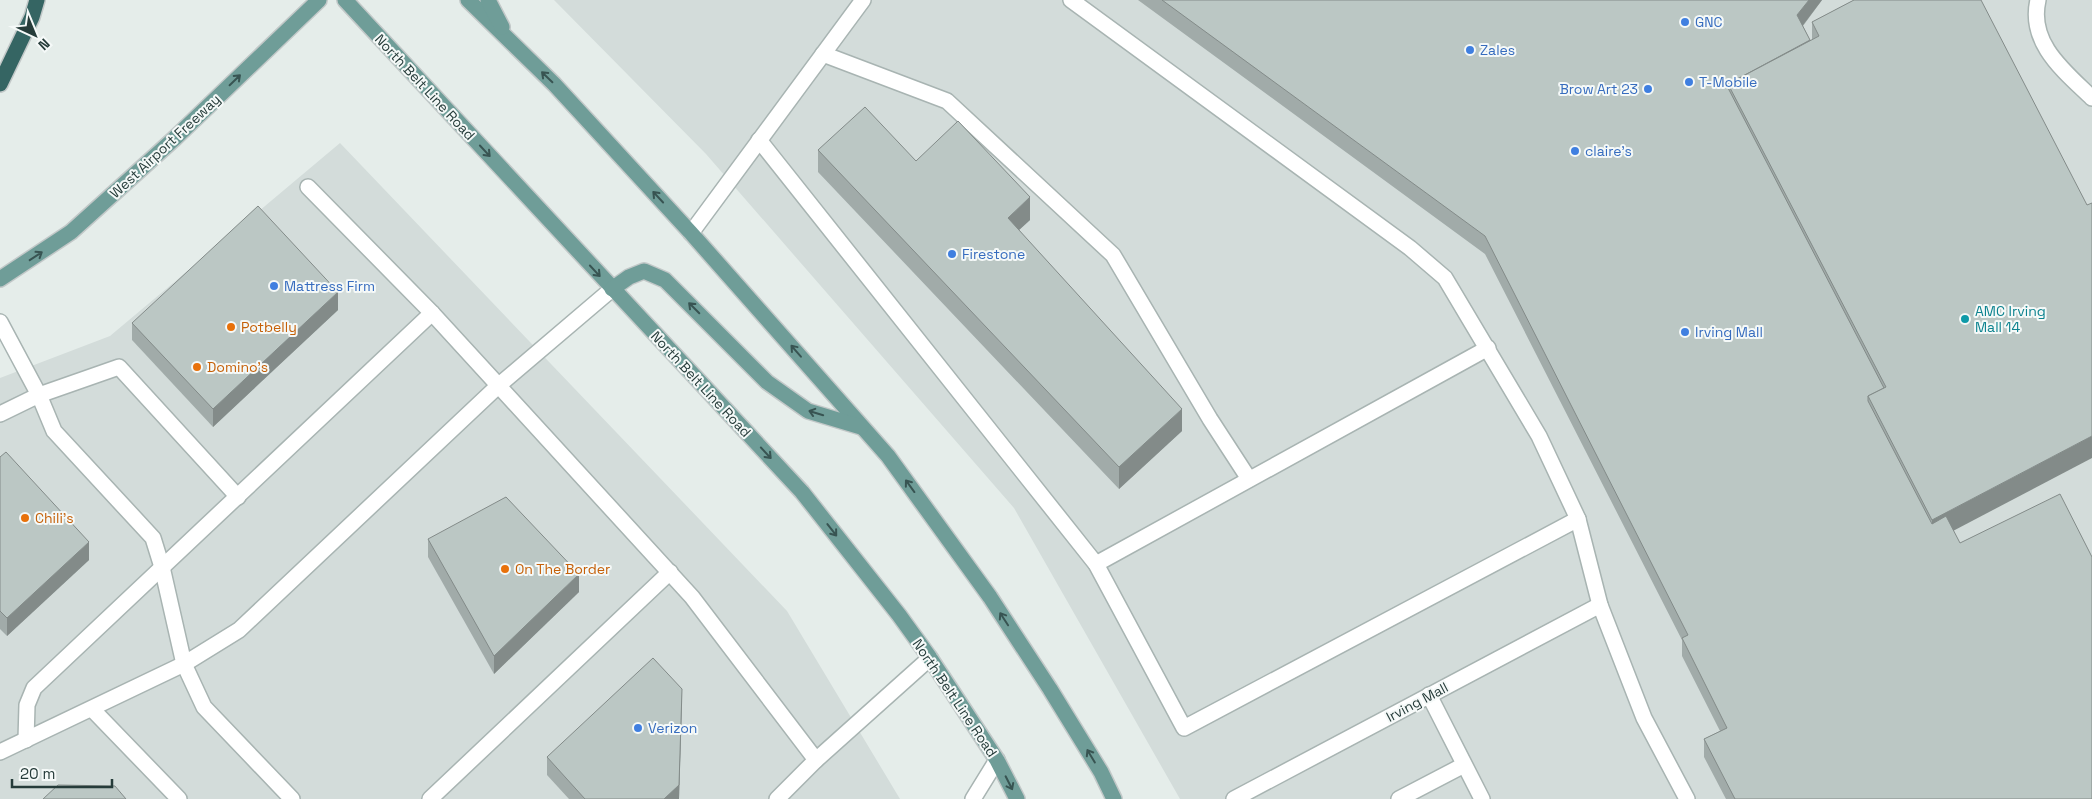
<svg xmlns="http://www.w3.org/2000/svg" width="2092" height="799" font-family="'Space Grotesk',sans-serif">
<rect width="100%" height="100%" fill="#e5edea"/>
<g fill="#d3dcda">
<polygon points="554,0 2092,0 2092,799 1180,799 1014,508 706,154"/>
<polygon points="340,143 787,611 900,799 0,799 0,378 110,336"/>
</g>
<g fill="none" stroke-linecap="round" stroke-linejoin="round">
<defs>
<g id="minor">
<polyline points="1071,0 1410,248 1445,278 1539,436 1578,519 1600,605 1644,718 1687,799"/>
<path d="M2038,0C2028,43 2064,71 2092,98"/>
<polyline points="823,54 947,101 1113,255 1210,419 1249,479"/>
<polyline points="759,140 1096,564 1184,728 1578,519"/>
<polyline points="308,187 432,313 692,597 816,760"/>
<polyline points="691,233 863,0"/>
<polyline points="0,322 39,395 0,414"/>
<polyline points="238,497 119,367 39,395 54,431 153,538 162,567 184,664 204,707 292,799"/>
<polyline points="1096,564 1488,348"/>
<polyline points="1429,695 1482,799"/>
<polyline points="92,709 179,799"/>
<polyline points="26,740 27,705 34,688 432,313"/>
<polyline points="0,752 184,664 239,630 498,386 612,289"/>
<polyline points="430,799 670,572"/>
<polyline points="777,799 816,760 930,658"/>
<polyline points="973,799 997,760"/>
<polyline points="1234,799 1600,605"/>
<polyline points="1399,799 1464,765"/>
</g>
<g id="major">
<polyline points="345,0 802,492 899,615 930,658 997,760 1017,799"/>
<polyline points="468,0 554,84 691,233 888,456 990,597 1050,689 1101,772 1114,799"/>
<polyline points="488,0 502,27"/>
<polyline points="0,279 71,232 175,138 319,0"/>
<polyline points="612,289 629,277 644,271 665,280 767,382 808,411 861,427"/>
</g>
<polyline id="highway" points="0,84 32,17 37,0"/>
</defs>
<use href="#minor" stroke="#a8b4b2" stroke-width="18"/>
<use href="#major" stroke="#c2c8c8" stroke-width="18"/>
<use href="#highway" stroke="#c2c8c8" stroke-width="18"/>
<use href="#minor" stroke="#fff" stroke-width="15"/>
<use href="#major" stroke="#6f9d98" stroke-width="15"/>
<use href="#highway" stroke="#356563" stroke-width="15"/>
</g>
<g fill="#a1aba9">
<polygon points="1138,0 1822,0 1803,26 1810,40 1812,40 1812,22 1854,0 1953,531 2092,799 1726,799 1704,757 1704,739 1720,731 1682,656 1682,640 1485,254"/>
<polygon points="818,150 916,161 1030,220 1019,230 1182,431 1119,489 818,172"/>
<polygon points="338,310 213,427 132,340 132,323"/>
<polygon points="0,457 89,560 7,636 0,629"/>
<polygon points="428,539 579,592 494,674 428,557"/>
<polygon points="682,707 679,799 569,799 547,775 547,757"/>
</g>
<g fill="#838b89">
<polygon points="1809,0 1822,0 1797,33 1797,15"/>
<polygon points="1030,197 1030,220 1008,240 1008,218"/>
<polygon points="338,292 338,310 213,427 213,409"/>
<polygon points="1182,409 1182,431 1119,489 1119,467"/>
<polygon points="2092,436 2092,458 1932,542 1932,520"/>
<polygon points="89,542 89,560 7,636 7,618"/>
<polygon points="579,574 579,592 494,674 494,656"/>
<polygon points="682,689 679,799 664,799"/>
</g>
<g fill="#bbc7c4" stroke="#838b89">
<polygon points="1162,0 1809,0 1797,15 1810,40 1728,84 1728,88 1884,388 1868,396 1868,401 1932,524 1946,516 1960,543 2060,494 2092,557 2092,799 1735,799 1704,739 1727,728 1682,638 1688,635 1485,236"/>
<polygon points="1854,0 1981,0 2087,205 2092,203 2092,436 1932,520 1868,396 1886,387 1728,84 1819,36 1812,22"/>
<polygon points="865,107 916,161 958,121 1030,197 1008,218 1182,409 1119,467 818,150"/>
<polygon points="258,206 338,292 213,409 132,323"/>
<polygon points="6,452 89,542 7,618 0,611 0,457"/>
<polygon points="506,497 579,574 494,656 428,539"/>
<polygon points="653,658 682,689 679,785 664,799 585,799 547,757"/>
<polygon points="58,785 115,786 126,799 43,799"/>
</g>
<defs><path id="oneway-shaft" d="M-6 0H5M1.5-3L5.5 0L1.5 3" fill="none" stroke-width="1.6" stroke-linecap="round" stroke-linejoin="round" transform="scale(1.25)"/></defs>
<g stroke="#385452">
<use href="#oneway-shaft" transform="translate(547 77) rotate(-136)"/>
<use href="#oneway-shaft" transform="translate(235 80) rotate(-44)"/>
<use href="#oneway-shaft" transform="translate(485 151) rotate(47)"/>
<use href="#oneway-shaft" transform="translate(658 197) rotate(-133)"/>
<use href="#oneway-shaft" transform="translate(36 256) rotate(-33)"/>
<use href="#oneway-shaft" transform="translate(595 271) rotate(47)"/>
<use href="#oneway-shaft" transform="translate(694 308) rotate(-135)"/>
<use href="#oneway-shaft" transform="translate(796 351) rotate(-131)"/>
<use href="#oneway-shaft" transform="translate(816 413) rotate(-163)"/>
<use href="#oneway-shaft" transform="translate(766 453) rotate(47)"/>
<use href="#oneway-shaft" transform="translate(910 486) rotate(-126)"/>
<use href="#oneway-shaft" transform="translate(832 530) rotate(52)"/>
<use href="#oneway-shaft" transform="translate(1004 619) rotate(-123)"/>
<use href="#oneway-shaft" transform="translate(1091 756) rotate(-121)"/>
<use href="#oneway-shaft" transform="translate(1009 783) rotate(63)"/>
</g>
<g fill="#3f7fe0" stroke="#f5f9f8" stroke-width="2">
<circle cx="1685" cy="22" r="5"/>
<circle cx="1470" cy="50" r="5"/>
<circle cx="1689" cy="82" r="5"/>
<circle cx="1648" cy="89" r="5"/>
<circle cx="1575" cy="151" r="5"/>
<circle cx="952" cy="254" r="5"/>
<circle cx="274" cy="286" r="5"/>
<circle cx="1685" cy="332" r="5"/>
<circle cx="638" cy="728" r="5"/>
</g>
<circle fill="#0f9aa8" stroke="#f5f9f8" stroke-width="2" cx="1965" cy="319" r="5"/>
<g fill="#e8710a" stroke="#f5f9f8" stroke-width="2">
<circle cx="231" cy="327" r="5"/>
<circle cx="197" cy="367" r="5"/>
<circle cx="25" cy="518" r="5"/>
<circle cx="505" cy="569" r="5"/>
</g>
<g text-anchor="middle" dominant-baseline="central" stroke-width="4" stroke-linejoin="round" paint-order="stroke">
<g font-size="14" fill="#366cbe" stroke="#f5f9f8" text-anchor="start">
<text x="1695" y="22">GNC</text>
<text x="1480" y="50">Zales</text>
<text x="1699" y="82">T-Mobile</text>
<text x="1638" y="89" text-anchor="end">Brow Art 23</text>
<text x="1585" y="151">claire's</text>
<text x="962" y="254">Firestone</text>
<text x="284" y="286">Mattress Firm</text>
<text x="1695" y="332">Irving Mall</text>
<text x="648" y="728">Verizon</text>
</g>
<g font-size="14" fill="#263c3a" stroke="#f5f9f8">
<text transform="translate(425 87) rotate(47)">North Belt Line Road</text>
<text transform="translate(165 146) rotate(-43)">West Airport Freeway</text>
<text transform="translate(701 384) rotate(47)">North Belt Line Road</text>
<text transform="translate(955 698) rotate(56)">North Belt Line Road</text>
<text transform="translate(1417 702) rotate(-28)">Irving Mall</text>
</g>
<g font-size="14" fill="#0d838f" stroke="#f5f9f8" text-anchor="start">
<text x="1975" y="311">AMC Irving<tspan x="1975" dy="16">Mall 14</tspan></text>
</g>
<g font-size="14" fill="#c56008" stroke="#f5f9f8" text-anchor="start">
<text x="241" y="327">Potbelly</text>
<text x="207" y="367">Domino's</text>
<text x="35" y="518">Chili's</text>
<text x="515" y="569">On The Border</text>
</g>
</g>
<g transform="translate(35 35) rotate(136)" stroke="#f5f9f8" stroke-width="4" paint-order="stroke">
<path d="M0-4L9 19L0 12L-9 19Z" fill="#263c3a"/>
<text y="-8" font-size="14" font-weight="bold" text-anchor="middle" fill="#263c3a">N</text>
</g>
<path d="M12 779v8h100v-8" fill="none" stroke="#263c3a" stroke-width="2.5"/>
<text x="20" y="779" font-size="15" fill="#263c3a" stroke="#f5f9f8" stroke-width="4" paint-order="stroke">20 m</text>
</svg>
